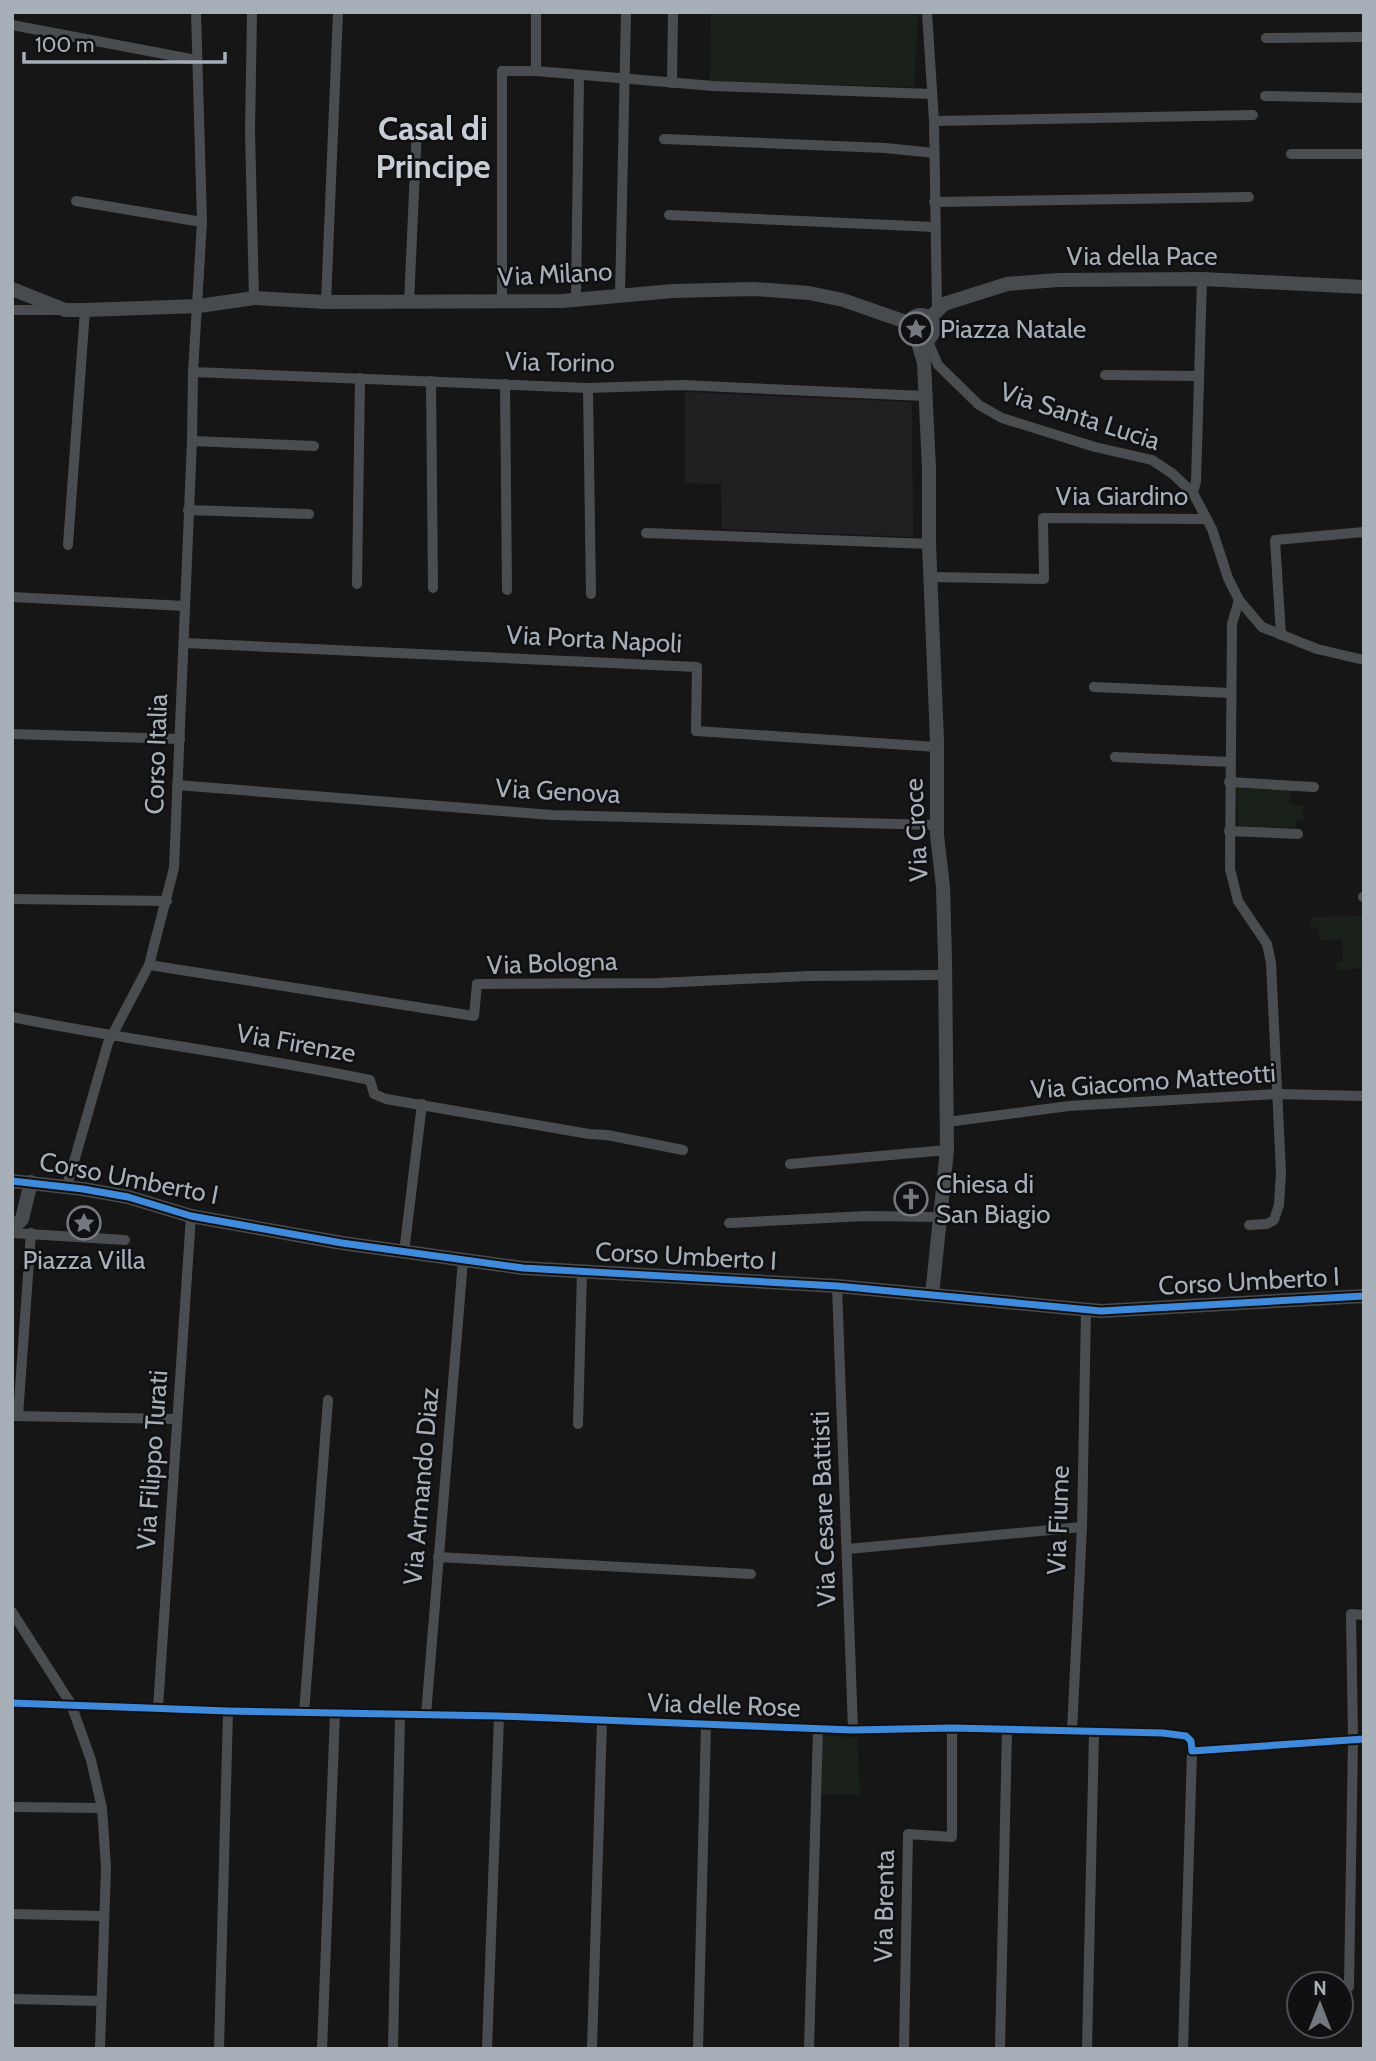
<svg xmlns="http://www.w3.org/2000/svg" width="1376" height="2061" font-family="Cabin,sans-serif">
<rect width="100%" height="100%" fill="#161616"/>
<polygon fill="#202022" points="685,392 912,402 913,537 722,529 721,484 685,483"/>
<g fill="#1a211a">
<polygon points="711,12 918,12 914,87 710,81"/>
<polygon points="1237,788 1291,791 1289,804 1303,806 1304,819 1297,819 1296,828 1238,826"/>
<polygon points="1364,916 1364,968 1339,970 1335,962 1343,961 1342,939 1319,940 1318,927 1310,928 1312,917"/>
<polygon points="825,1736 857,1737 860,1795 822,1794 822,1740"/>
</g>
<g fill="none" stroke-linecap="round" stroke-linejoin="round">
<g stroke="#4a4d4f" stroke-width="10">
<polyline points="252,12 250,131 254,298"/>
<polyline points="536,12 536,71"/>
<polyline points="927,12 934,121 937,309"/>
<polyline points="12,25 196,60"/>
<polyline points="1266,38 1364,37"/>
<polyline points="672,83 673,12"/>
<polyline points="1265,96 1364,98"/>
<polyline points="934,121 1253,115"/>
<polyline points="664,139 885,148 934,153"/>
<polyline points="1291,154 1364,154"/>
<polyline points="76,201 202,222"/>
<polyline points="934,202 1249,197"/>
<polyline points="669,215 935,227"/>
<polyline points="620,296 626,12"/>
<polyline points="576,299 579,76"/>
<polyline points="326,302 338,12"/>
<polyline points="409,302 417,128"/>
<polyline points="502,302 502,71 536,71 713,86 931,94"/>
<polyline points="12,310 58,310"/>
<polyline points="927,339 938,365 979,405 1002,418 1095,447 1152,460 1173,474 1193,493 1212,529 1228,578 1239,600 1262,627 1317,649 1364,660"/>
<polyline points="193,372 588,388 682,385 924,396"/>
<polyline points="1105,375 1199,376"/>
<polyline points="431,381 433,588"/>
<polyline points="505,384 507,590"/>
<polyline points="588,388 591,594"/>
<polyline points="192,441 314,446"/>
<polyline points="1193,493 1196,481 1202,279"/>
<polyline points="188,510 309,514"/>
<polyline points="646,533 929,544"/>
<polyline points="68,545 85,310"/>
<polyline points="930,577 1044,579 1043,518 1207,519"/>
<polyline points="357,584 360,378"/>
<polyline points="12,597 185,606"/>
<polyline points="1239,600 1232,624 1230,869 1238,901 1267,944 1271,963 1281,1172 1279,1205 1274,1220 1267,1224 1249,1225"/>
<polyline points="1281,635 1275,540 1364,532"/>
<polyline points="184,643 697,667 696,731 937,747"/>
<polyline points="1094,687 1231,693"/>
<polyline points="12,734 180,739"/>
<polyline points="1115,757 1230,762"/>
<polyline points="1229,782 1314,787"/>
<polyline points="177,785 552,815 937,825"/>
<polyline points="1229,831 1298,834"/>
<polyline points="1363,897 1364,897"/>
<polyline points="12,899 167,901"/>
<polyline points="149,965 474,1016 477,984 658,983 808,976 945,975"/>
<path d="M12,1017C131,1041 251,1055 370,1080L374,1094L386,1099L589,1134L607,1135L683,1150"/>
<polyline points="947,1122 1069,1106 1277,1094 1364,1096"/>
<polyline points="790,1164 947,1150"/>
<polyline points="67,1186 108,1043 149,965 174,868 192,441 193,372 202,222 196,12"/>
<polyline points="729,1223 867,1216 940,1217"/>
<polyline points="12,1233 125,1240"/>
<polyline points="404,1252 422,1104"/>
<polyline points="837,1286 853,1730"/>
<polyline points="12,1416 177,1419"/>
<polyline points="18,1416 31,1233"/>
<polyline points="578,1424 582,1272"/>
<polyline points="848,1549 1082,1527"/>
<polyline points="438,1557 751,1574"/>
<polyline points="12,1612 71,1704 91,1760 102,1808 106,1867 100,2049"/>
<polyline points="12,1703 228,1711 499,1716 853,1730 952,1728 1163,1733 1186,1736 1191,1741 1192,1751 1364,1739"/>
<polyline points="158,1708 191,1216"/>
<polyline points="304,1713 328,1400"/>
<polyline points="426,1715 463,1260"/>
<polyline points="1072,1731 1082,1527 1086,1310"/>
<polyline points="12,1807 102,1808"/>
<polyline points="12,1914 104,1916"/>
<polyline points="1349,1987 1353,1739 1351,1614 1364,1615"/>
<polyline points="12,1999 101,2001"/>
<polyline points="219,2049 228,1711"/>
<polyline points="322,2049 335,1714"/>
<polyline points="393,2049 400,1715"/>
<polyline points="487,2049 499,1716"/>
<polyline points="592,2049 602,1721"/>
<polyline points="698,2049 706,1725"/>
<polyline points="809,2049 818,1729"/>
<polyline points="904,2049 908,1834 952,1837 952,1728"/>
<polyline points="1000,2049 1007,1729"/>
<polyline points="1087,2049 1094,1732"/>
<polyline points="1183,2049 1192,1751"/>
</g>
<g stroke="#484b4e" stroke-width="14">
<polyline points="12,289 65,310 85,310 199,306 254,298 326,302 562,301 673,291 754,289 809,293 843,300 909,323"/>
<circle cx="921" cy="328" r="13"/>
<polyline points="930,318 944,304 1007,284 1058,280 1202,279 1364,287"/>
<polyline points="917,339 924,363 929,468 929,544 937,741 937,835 943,887 945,959 947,1150 932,1295"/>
<polyline points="12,1181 83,1189 128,1197 191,1216 342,1243 523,1268 837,1286 1101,1311 1364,1296"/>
<polyline points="12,1229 22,1219 31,1182"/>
</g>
<defs>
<g id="cycleway">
<polyline points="12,1181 83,1189 128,1197 191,1216 342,1243 523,1268 837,1286 1101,1311 1364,1296"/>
<polyline points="12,1703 228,1711 499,1716 853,1730 952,1728 1163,1733 1186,1736 1191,1741 1192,1751 1364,1739"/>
</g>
</defs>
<use href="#cycleway" stroke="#101012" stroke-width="11"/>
<use href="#cycleway" stroke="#408adc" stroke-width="7"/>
</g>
<defs>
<symbol id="sight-ring" viewBox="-11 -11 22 22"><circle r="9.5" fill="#101012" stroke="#74797f" stroke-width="1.5"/><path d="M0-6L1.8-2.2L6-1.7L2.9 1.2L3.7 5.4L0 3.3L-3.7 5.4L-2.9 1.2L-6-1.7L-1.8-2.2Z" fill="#74797f"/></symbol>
<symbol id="church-ring" viewBox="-11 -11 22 22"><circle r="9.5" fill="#101012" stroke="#74797f" stroke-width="1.5"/><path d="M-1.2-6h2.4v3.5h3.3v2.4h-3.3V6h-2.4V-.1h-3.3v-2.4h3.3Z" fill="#74797f"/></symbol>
</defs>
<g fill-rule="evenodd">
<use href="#sight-ring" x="897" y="310" width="38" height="38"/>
<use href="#church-ring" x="892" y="1180" width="38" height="38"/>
<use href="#sight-ring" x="65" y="1204" width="38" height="38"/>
</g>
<g text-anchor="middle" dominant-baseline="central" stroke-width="5" stroke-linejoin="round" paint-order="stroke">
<g font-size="26" fill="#a6afb8" stroke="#101012">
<text x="1142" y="256">Via della Pace</text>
<text transform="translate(555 274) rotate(-3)">Via Milano</text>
<text transform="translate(560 362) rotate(1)">Via Torino</text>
<text transform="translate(1080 416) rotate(18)">Via Santa Lucia</text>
<text x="1122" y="496">Via Giardino</text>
<text transform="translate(594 639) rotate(3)">Via Porta Napoli</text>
<text transform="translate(156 754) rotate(-88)">Corso Italia</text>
<text transform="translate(558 791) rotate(3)">Via Genova</text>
<text transform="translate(916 830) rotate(-93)">Via Croce</text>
<text transform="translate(552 963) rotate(-2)">Via Bologna</text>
<text transform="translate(296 1043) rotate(10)">Via Firenze</text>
<text transform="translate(1153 1081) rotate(-4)">Via Giacomo Matteotti</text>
<text transform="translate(129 1178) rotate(11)">Corso Umberto I</text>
<text transform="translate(686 1256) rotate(3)">Corso Umberto I</text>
<text transform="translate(1249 1281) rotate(-3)">Corso Umberto I</text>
<text transform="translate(152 1460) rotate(-86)">Via Filippo Turati</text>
<text transform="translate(421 1486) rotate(-85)">Via Armando Diaz</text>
<text transform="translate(823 1509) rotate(-92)">Via Cesare Battisti</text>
<text transform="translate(1058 1520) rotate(-88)">Via Fiume</text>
<text transform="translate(724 1705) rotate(2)">Via delle Rose</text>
<text transform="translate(884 1906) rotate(-89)">Via Brenta</text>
</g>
<g font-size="26" fill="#a6afb8" stroke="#101012" text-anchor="start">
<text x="940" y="329">Piazza Natale</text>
<text x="936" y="1184">Chiesa di<tspan x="936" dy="30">San Biagio</tspan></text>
<text x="84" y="1260" text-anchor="middle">Piazza Villa</text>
</g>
<g font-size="33" font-weight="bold" fill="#c7cdd4" stroke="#101012">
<text x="433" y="128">Casal di<tspan x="433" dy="38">Principe</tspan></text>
</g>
</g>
<rect width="1376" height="2061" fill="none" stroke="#a6afb8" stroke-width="28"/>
<g transform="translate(1320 2005)"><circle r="33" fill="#101012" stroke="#4c5054" stroke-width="2"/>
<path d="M0-5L12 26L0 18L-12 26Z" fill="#74797f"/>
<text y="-10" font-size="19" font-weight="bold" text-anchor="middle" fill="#a6afb8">N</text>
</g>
<path d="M24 52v10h201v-10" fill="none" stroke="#a6afb8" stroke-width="3.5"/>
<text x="35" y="52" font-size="21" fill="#a6afb8" stroke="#101012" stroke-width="5" paint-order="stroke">100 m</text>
</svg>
